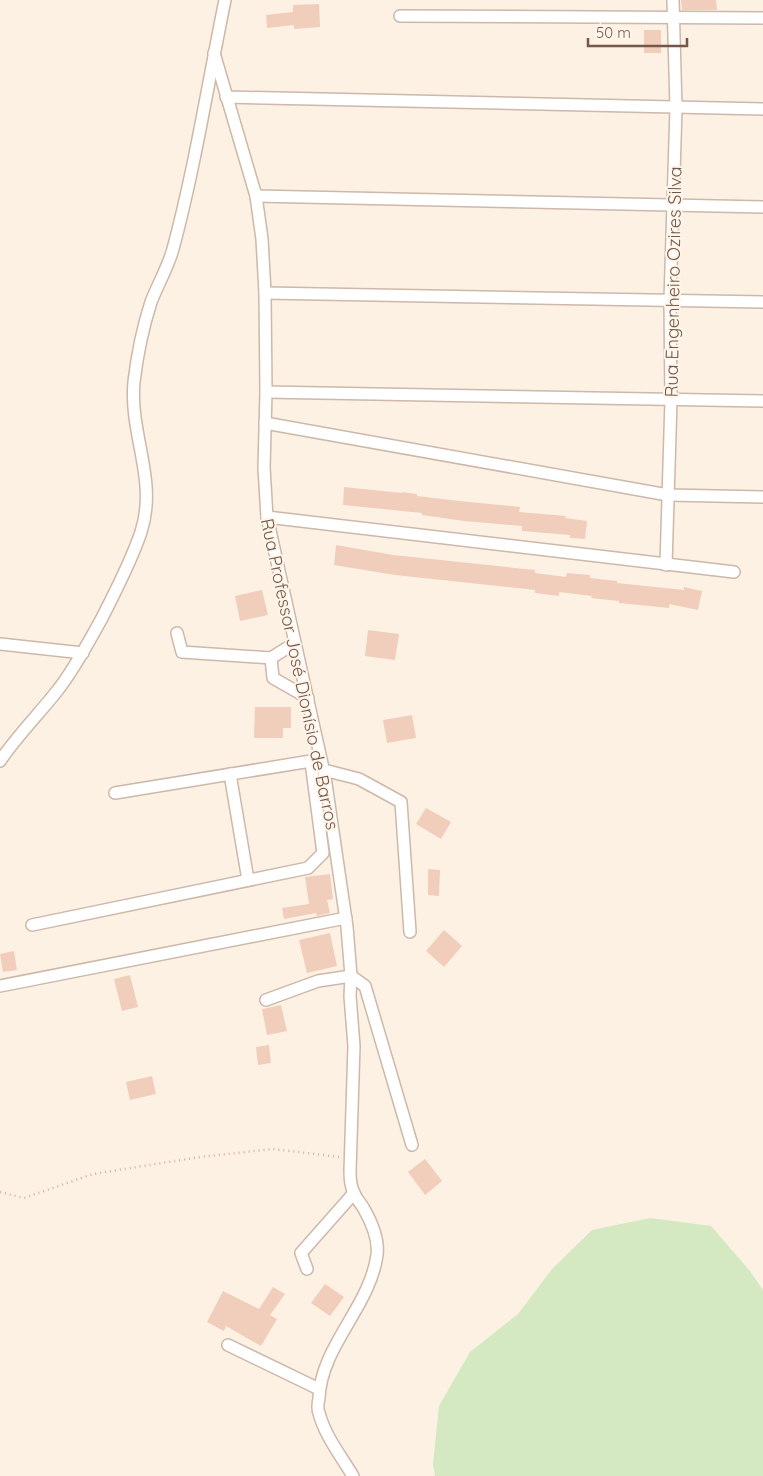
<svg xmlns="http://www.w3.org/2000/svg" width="763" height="1476" font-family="Quicksand,sans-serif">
<rect width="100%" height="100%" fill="#fcf1e3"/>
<polygon fill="#d4e9c2" points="650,1218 711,1226 750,1271 763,1290 763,1476 435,1476 433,1464 439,1406 470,1352 518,1314 552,1269 592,1230"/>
<g fill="#f1cebb">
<polygon points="681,0 716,0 717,10 682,10"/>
<polygon points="319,4 320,27 294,29 294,25 267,28 266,15 293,12 293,5"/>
<rect x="644" y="30" width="17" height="23"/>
<polygon points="344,487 402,493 402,492 417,494 417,496 459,501 520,507 519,512 566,516 565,518 587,521 585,539 570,538 570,535 522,531 522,526 464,521 422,515 422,513 343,505"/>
<polygon points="336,545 393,555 535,570 535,573 566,577 567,573 590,575 590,578 617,581 617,583 684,590 684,587 702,591 698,610 669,604 669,608 619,603 619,601 591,598 592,596 559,592 559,596 535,593 535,590 395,575 334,565"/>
<polygon points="262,590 268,615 240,621 235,596"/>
<polygon points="368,630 399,634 395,660 365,656"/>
<polygon points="255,707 291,707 291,728 283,728 283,738 254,738"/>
<polygon points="412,715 416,738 387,743 383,720"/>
<polygon points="426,808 451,822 441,839 416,824"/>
<polygon points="428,869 440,870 439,896 428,895"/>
<polygon points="330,874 333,899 327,900 330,913 317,916 316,913 284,919 282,908 309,904 305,877"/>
<polygon points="444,930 462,946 444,967 426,951"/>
<polygon points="330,933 337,966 307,973 299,940"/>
<polygon points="14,951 17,970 3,972 0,954"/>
<polygon points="130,975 138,1007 122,1011 114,979"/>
<polygon points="281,1005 287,1031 267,1035 262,1009"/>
<polygon points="269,1045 271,1063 258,1065 256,1047"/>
<polygon points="152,1076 156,1094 130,1100 126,1082"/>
<polygon points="425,1159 442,1181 425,1195 408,1172"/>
<polygon points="325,1284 344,1297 330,1316 311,1303"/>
<polygon points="273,1287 285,1294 270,1315 277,1319 261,1346 226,1326 224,1331 207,1322 223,1291 259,1309"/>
</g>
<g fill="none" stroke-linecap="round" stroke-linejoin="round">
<defs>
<g id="street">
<polyline points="400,16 763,18"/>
<path d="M214,53L256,196L262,239L265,293L266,392L264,468L267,517L325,777L347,927L351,976L350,996L354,1046L350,1171C350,1178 350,1186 354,1193C356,1199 361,1203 364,1209C372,1223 379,1239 377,1255C370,1307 321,1346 319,1398C318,1403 317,1409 319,1413C325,1436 341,1456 353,1476"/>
<polyline points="226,97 763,109"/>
<polyline points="256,196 763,207"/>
<polyline points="265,293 763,302"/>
<polyline points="266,392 763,401"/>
<polyline points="265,423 668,495 763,497"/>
<polyline points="267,517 734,572"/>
<polyline points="666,565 671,400 670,301 676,108 673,0"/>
<polyline points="177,633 182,652 271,658 295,643"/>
<polyline points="0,644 83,653"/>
<polyline points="271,658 273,678 308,698"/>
<path d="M0,761C17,736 38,715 57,691C75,668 88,643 102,618C116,590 131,562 141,532C158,480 129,434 134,382C137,356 143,327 151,302C158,284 168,267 173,249C195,167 208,83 225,0"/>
<polyline points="324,770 359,779 401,802 410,932"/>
<polyline points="230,774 248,880"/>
<polyline points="115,793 317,760"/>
<polyline points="32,925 308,868 323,853 311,762"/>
<polyline points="0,986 346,918"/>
<polyline points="266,1000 318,981 351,976 365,986 412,1145"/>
<polyline points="307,1269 301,1253 354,1193"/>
<polyline points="228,1345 319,1389"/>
</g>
</defs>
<use href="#street" stroke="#cdb8aa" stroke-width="14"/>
<polyline stroke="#d5b19e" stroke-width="2.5" stroke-dasharray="1 4" stroke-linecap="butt" points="0,1192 24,1198 93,1174 200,1157 273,1149 339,1157"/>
<use href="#street" stroke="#fff" stroke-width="11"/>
</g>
<g text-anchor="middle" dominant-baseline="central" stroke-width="4" stroke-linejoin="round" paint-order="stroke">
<g font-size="18" fill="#73574a" stroke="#fff5e9">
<text transform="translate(673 282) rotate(-89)">Rua Engenheiro Ozires Silva</text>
<text transform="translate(300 674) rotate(78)">Rua Professor José Dionísio de Barros</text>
</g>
</g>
<path d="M588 38v8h99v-8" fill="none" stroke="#73574a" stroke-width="2.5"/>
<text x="596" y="38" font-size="15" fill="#73574a" stroke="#fff5e9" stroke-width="4" paint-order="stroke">50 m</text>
</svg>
